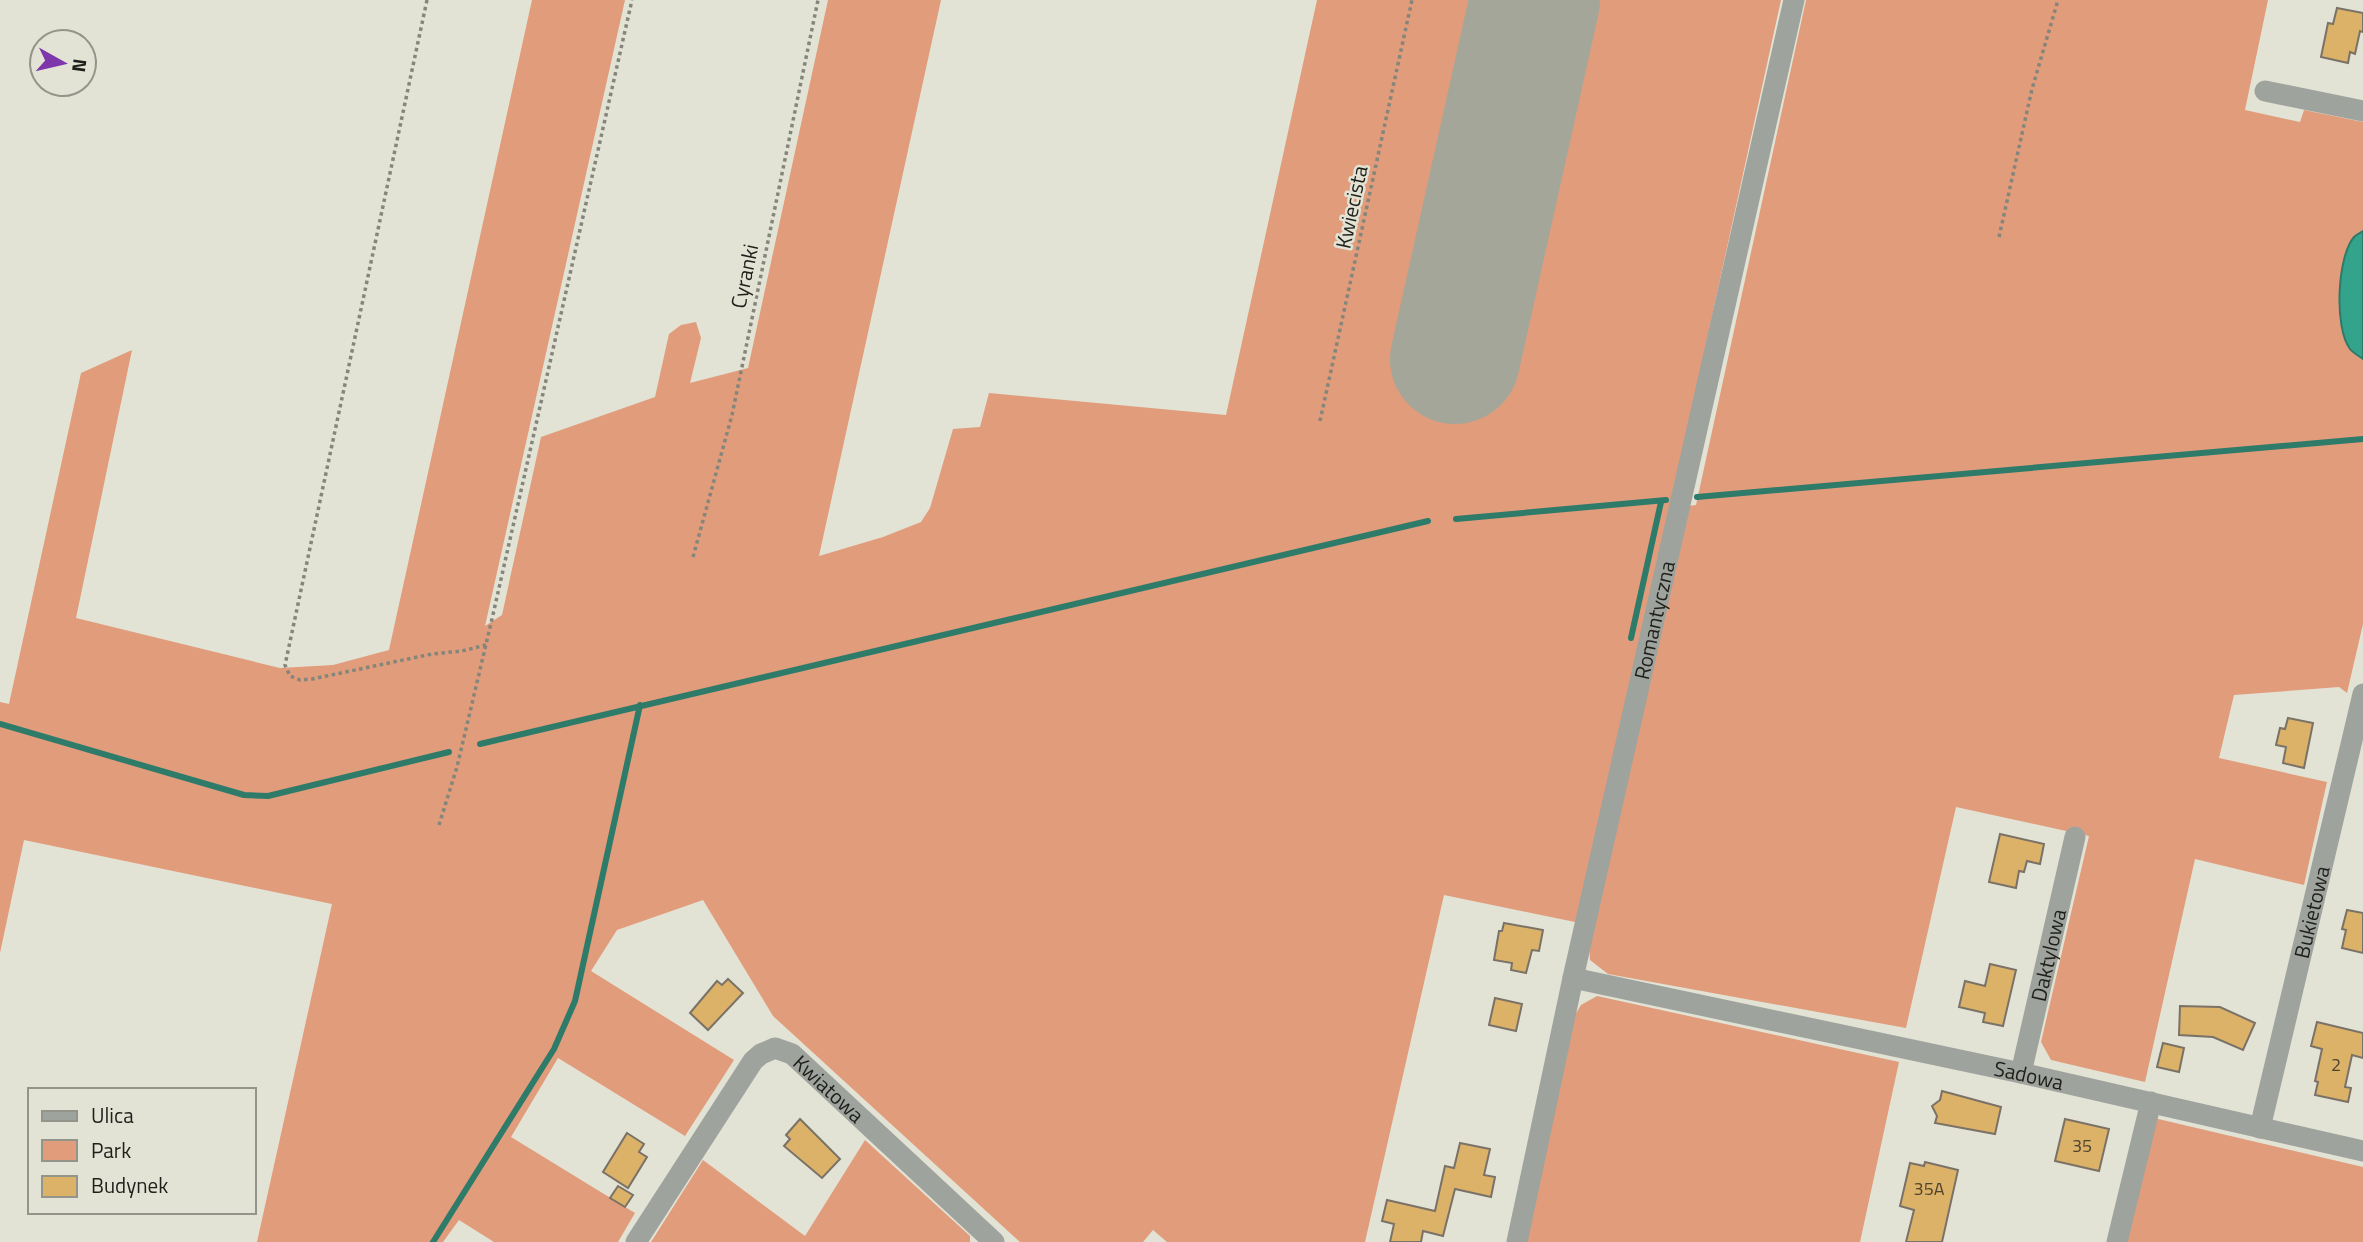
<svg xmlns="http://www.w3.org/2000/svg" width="2363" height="1242" font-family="'Titillium Web',sans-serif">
<rect width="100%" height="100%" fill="#e2e3d5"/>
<g fill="#e19c7b">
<polygon points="532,0 625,0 485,626 502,615 541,437 655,397 669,334 681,325 696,322 701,338 690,383 748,368 828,0 941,0 819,556 883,537 921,522 930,508 953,429 980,427 989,393 1226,415 1317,0 1781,0 1582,912 1575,922 1444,895 1365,1242 1167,1242 1153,1230 1143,1242 1020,1242 773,1016 703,900 617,930 591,971 734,1060 685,1136 558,1058 511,1137 635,1213 618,1242 494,1242 459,1220 443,1242 257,1242 332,904 24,840 0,953 0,702 9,704 81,373 132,350 76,618 280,668 333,665 389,650"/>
<polygon points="1806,0 2268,0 2245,110 2300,122 2304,110 2363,122 2363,624 2347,693 2339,687 2234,695 2219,758 2327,782 2304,885 2195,859 2145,1082 2051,1060 2041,1042 2089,836 1956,807 1906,1028 1608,974 1590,960 1589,944 1689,506 1696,505"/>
<polygon points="1597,996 1899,1062 1860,1242 1525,1242 1575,1015 1581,1005"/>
<polygon points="2154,1118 2363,1167 2363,1242 2124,1242"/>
<polygon points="865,1140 970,1236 970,1242 651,1242 703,1160 805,1236"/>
</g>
<path fill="#34a38c" stroke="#2e7b6a" stroke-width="2" d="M2363,231V359C2359,356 2353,353 2350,349C2334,328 2337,257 2354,237C2357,234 2360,233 2363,231Z"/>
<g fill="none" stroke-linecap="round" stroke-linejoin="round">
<g stroke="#2e7b6a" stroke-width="6">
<polyline points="1697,497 2363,439"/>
<polyline points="1456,519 1666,500"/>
<polyline points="1631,638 1661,502"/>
<polyline points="0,724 244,795 268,796 449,752"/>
<polyline points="480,744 1428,521"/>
<polyline points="433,1242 554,1049 575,1001 640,705"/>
</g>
<polyline stroke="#a5a69a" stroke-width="130" points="1455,359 1535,0"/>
</g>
<g fill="#dcb168" stroke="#7a7267" stroke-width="2">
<polygon points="2337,8 2363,13 2363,32 2360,31 2355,54 2350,52 2348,63 2321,57 2328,23 2333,24"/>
<polygon points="2288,718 2313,723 2304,768 2283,763 2286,747 2276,745 2280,728 2285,729"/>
<polygon points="2000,834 2044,844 2040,864 2027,861 2024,872 2019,871 2016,888 1989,882"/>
<polygon points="2347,910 2363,913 2363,953 2342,948 2346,930 2342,929"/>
<polygon points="1504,923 1543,930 1539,951 1532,950 1526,973 1511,970 1512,963 1494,960 1499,931 1502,931"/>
<polygon points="1990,964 2016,970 2003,1026 1983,1022 1985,1013 1959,1007 1965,981 1985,986"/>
<polygon points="728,979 743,993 708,1030 690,1013 717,981 722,985"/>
<polygon points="1495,998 1522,1004 1516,1031 1489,1025"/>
<polygon points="2180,1006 2220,1007 2255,1023 2243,1050 2213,1037 2179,1035"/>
<polygon points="2317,1022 2363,1033 2363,1058 2352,1055 2345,1087 2351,1088 2348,1102 2315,1095 2318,1082 2315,1081 2322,1049 2311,1046"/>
<polygon points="2163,1043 2184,1048 2179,1072 2157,1067"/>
<polygon points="1942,1091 2001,1107 1995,1134 1935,1123 1937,1116 1932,1106 1940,1100"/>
<polygon points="800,1119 840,1159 822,1178 784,1146 790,1139 786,1135"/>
<polygon points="2065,1119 2109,1129 2099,1171 2055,1161"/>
<polygon points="627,1133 644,1144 639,1152 647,1157 628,1188 603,1172"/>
<polygon points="1460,1143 1490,1149 1484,1175 1495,1177 1491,1197 1455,1189 1443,1236 1423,1231 1421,1242 1390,1242 1394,1224 1382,1221 1387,1200 1435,1211 1445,1166 1454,1168"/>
<polygon points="1925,1162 1958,1170 1942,1242 1906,1242 1914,1210 1900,1206 1910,1163 1924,1166"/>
<polygon points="618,1186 633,1195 625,1207 610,1198"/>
</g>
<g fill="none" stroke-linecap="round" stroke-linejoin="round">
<g stroke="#84857b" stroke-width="3.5" stroke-dasharray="3.5 3.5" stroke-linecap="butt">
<polyline points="427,0 285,665 290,676 300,680 312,679 432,654 462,651 486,645"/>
<polyline points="1999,237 2032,89 2058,0"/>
<polyline points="1320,421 1412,0"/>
<polyline points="693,557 732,415 818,0"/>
<polyline points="439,825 457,767 492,619 632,0"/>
</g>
<g stroke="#9fa39e" stroke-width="21">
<polyline points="2265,91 2363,111"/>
<path id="s1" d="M1573,978L2021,1073L2363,1151"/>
<path id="s2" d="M2021,1073L2075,837"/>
<path id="s3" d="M2260,1128L2363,694"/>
<path id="s4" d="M636,1242L753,1061L761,1054L775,1048L792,1054L994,1242"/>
<path id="s5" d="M1517,1242L1573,978L1794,0"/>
<polyline points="2117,1242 2151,1102"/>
</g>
</g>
<g text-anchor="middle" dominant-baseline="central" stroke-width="5" stroke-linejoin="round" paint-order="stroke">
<g font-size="18" fill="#4e442e">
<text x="2336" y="1064">2</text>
<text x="2082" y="1145">35</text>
<text x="1929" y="1188">35A</text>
</g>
<g font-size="21" fill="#1f1f1a" stroke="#e2e3d5">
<text transform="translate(1351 207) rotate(-78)">Kwiecista</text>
<text transform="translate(744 276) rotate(-78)">Cyranki</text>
<text stroke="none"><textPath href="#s5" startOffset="637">Romantyczna</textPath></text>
<text stroke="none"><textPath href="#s3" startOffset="222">Bukietowa</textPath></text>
<text stroke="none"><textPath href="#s2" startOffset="121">Daktylowa</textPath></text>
<text stroke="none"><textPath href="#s1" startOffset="466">Sadowa</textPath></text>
<text stroke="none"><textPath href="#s4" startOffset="310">Kwiatowa</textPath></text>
</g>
</g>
<rect x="28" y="1088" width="228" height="126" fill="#e2e3d5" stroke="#94958a" stroke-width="2"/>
<rect x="42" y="1111" width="35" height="10" fill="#9fa39e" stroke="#94958a" stroke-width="2"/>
<text x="91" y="1123" font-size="21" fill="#1f1f1a">Ulica</text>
<rect x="42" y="1140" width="35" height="21" fill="#e19c7b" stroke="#94958a" stroke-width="2"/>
<text x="91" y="1158" font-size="21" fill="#1f1f1a">Park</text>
<rect x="42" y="1176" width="35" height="21" fill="#dcb168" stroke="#94958a" stroke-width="2"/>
<text x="91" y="1193" font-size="21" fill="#1f1f1a">Budynek</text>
<g transform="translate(63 63) rotate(98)"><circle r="33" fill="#e2e3d5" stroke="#94958a" stroke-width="2"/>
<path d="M0-5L12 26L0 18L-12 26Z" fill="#7e37aa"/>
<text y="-10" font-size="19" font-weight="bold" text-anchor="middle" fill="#1f1f1a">N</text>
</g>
</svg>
